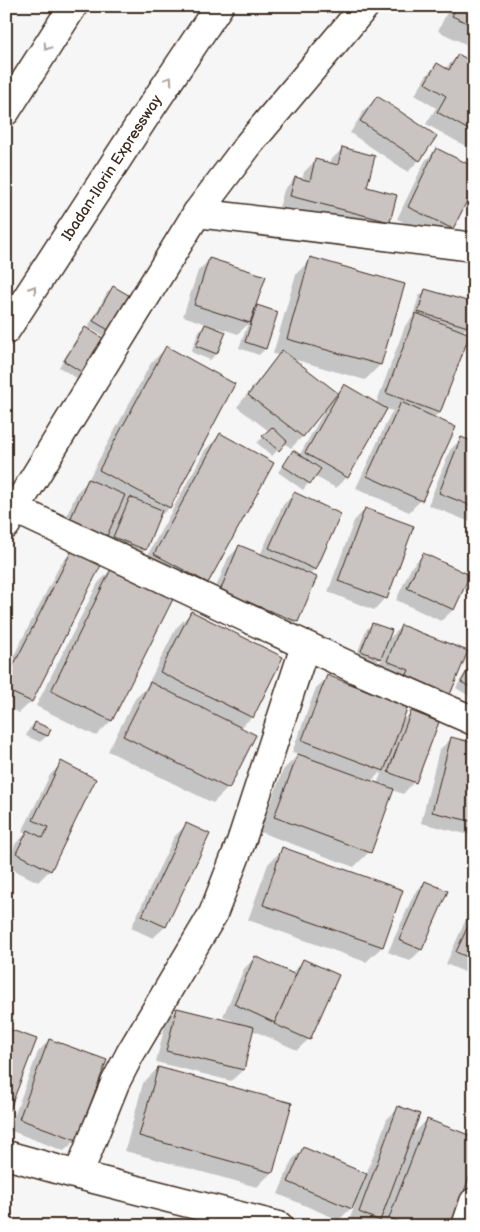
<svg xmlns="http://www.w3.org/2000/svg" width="480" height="1232" font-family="'Balsamiq Sans',sans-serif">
<rect width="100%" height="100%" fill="#f7f6f6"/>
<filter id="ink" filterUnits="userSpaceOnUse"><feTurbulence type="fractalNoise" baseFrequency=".02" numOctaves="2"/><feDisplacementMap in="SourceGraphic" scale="10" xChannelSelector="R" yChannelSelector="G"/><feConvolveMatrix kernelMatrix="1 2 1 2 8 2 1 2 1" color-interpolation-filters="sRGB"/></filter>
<g filter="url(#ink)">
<g fill="#0003" fill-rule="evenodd">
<polygon points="450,6 474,6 474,48 438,31"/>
<polygon points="458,55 474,65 474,140 467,147 426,124 436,108 415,95 426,76 437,64 445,69"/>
<polygon points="377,98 419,160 408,172 350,133 365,109"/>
<polygon points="342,149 366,188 389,221 377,233 279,208 284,190 295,178 302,180 304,172 315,161 330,165 331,160"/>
<polygon points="436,150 452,228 441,240 397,219 425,161"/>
<polygon points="210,259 253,311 258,306 277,313 265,349 259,355 239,348 248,324 238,334 216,327 216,329 224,332 216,354 210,360 191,352 199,331 206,324 183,316 198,271"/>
<polygon points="311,259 380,365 365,380 293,359 337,393 344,386 376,404 405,326 412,318 419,296 426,290 467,327 462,332 469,334 439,413 433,418 421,500 409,512 356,488 390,415 393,411 386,409 347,477 336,488 314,476 303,490 278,472 293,452 299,456 325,410 324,409 302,437 291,448 284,443 272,456 257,443 269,431 237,407 278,355 273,354 296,274"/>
<polygon points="113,287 111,331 105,337 89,328 87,330 107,342 81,381 59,367 79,334 85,328 87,329 107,293"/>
<polygon points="166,348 234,385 169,508 157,519 145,550 133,561 102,549 109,532 94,547 60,531 77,492 87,482 151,363"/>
<polygon points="220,435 272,463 207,583 192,598 140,569 205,450"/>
<polygon points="462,438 474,443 474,518 470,522 428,505 450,450"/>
<polygon points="294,494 315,569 308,575 315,578 297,622 285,633 210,602 228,558 239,547 260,555 283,505"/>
<polygon points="365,509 385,598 374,610 328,592 354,521"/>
<polygon points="72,552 99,566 31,702 19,713 6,707 6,671 61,563"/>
<polygon points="423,555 470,576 474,567 474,592 465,589 467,584 465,583 453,610 441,621 396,600 412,566"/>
<polygon points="113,568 172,598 111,721 96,736 36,706 98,583"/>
<polygon points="191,613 252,717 240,728 228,788 213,803 108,751 135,699 146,688 176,628"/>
<polygon points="372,624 386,642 402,626 448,696 376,673 384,654 374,664 356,657 366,630"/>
<polygon points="474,657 474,699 456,688"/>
<path d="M328,677L400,723L411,713L414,782L403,794L392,790L369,852L354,867L260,832L283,770L299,754L292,752L316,688ZM382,771L377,784L370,782Z"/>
<polygon points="35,723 49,729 47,736 40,742 26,736 29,729"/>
<polygon points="451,739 474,745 474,832 470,835 421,823 439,750"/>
<polygon points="62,763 50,870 38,882 6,866 6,863 16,843 26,834 22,832 50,775"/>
<polygon points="186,825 208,835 165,927 153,938 131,928 174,837"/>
<polygon points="283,849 401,891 382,947 366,962 248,920 268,864"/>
<polygon points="425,882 421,950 410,961 388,952 414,894"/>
<polygon points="474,901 474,976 446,964"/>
<polygon points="255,957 291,974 303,961 309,1039 297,1050 252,1030 243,1070 231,1081 156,1062 166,1021 177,1009 236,1024 237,1023 223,1016 244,969"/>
<polygon points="49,1040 105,1060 76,1140 64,1151 9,1130 38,1052"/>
<polygon points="158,1068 272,1172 257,1187 125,1151 143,1083"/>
<polygon points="399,1108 410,1137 427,1120 449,1226 378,1226 380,1219 373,1226 352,1226 348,1224 355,1204 339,1220 278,1194 292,1160 303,1149 366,1175 387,1119"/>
</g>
<g fill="#c9c3c1" stroke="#3b2a1e">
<polygon points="457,6 474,6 474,26 452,16"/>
<polygon points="458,54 474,63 474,133 437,112 446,96 425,83 437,63 449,70"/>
<polygon points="377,96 437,136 420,161 360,121"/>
<polygon points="342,147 375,156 367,187 397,195 390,222 290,196 295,177 310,181 315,159 338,165"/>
<polygon points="436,148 474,167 474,187 453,229 408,207"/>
<polygon points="310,257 405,284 381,365 287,339"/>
<polygon points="209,258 266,276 250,323 194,305"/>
<polygon points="113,286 132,297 112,332 93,321"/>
<polygon points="425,289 474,303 468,327 418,312"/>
<polygon points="257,305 278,312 266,349 245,342"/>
<polygon points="416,313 470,334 440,413 386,393"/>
<polygon points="205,324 226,332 217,354 196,346"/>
<polygon points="85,327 109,342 88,376 64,361"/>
<polygon points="166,346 235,384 170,508 99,470"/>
<polygon points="282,350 338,393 303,437 248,395"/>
<polygon points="344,384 387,409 348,478 305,453"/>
<polygon points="401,402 456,427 422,501 367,476"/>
<polygon points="272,427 287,441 279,451 262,436"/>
<polygon points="220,433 274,463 208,583 154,554"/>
<polygon points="461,437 474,442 474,507 439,493"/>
<polygon points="293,450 321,469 310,484 283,466"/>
<polygon points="88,479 125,495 107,536 70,520"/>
<polygon points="294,492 341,514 316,570 269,548"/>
<polygon points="130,497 162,510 146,550 113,537"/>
<polygon points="365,508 414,526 387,599 338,581"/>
<polygon points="239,545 317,577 298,622 220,591"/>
<polygon points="72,550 101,565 32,702 6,690 6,680"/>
<polygon points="423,553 470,575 454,610 407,588"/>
<polygon points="112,567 174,597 112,721 51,691"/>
<polygon points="191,611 283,657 253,718 160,672"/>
<polygon points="372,623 392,630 381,659 361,651"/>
<polygon points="401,625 468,651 449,697 405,679 409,670 387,661"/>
<polygon points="474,659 474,689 461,682"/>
<polygon points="327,675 408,706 384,771 302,740"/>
<polygon points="150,682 256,735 229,789 123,736"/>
<polygon points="411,711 439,722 416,783 388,772"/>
<polygon points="35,722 51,729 48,736 32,730"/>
<polygon points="451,737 474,743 474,822 432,812"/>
<polygon points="298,754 394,789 371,853 274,817"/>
<polygon points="61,761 96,779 51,871 16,853 28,830 43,838 48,827 33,820"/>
<polygon points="186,823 210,834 166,927 142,916"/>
<polygon points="282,847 403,890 383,947 263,905"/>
<polygon points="425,881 448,891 422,950 399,940"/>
<polygon points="474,913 474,960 456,952"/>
<polygon points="255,956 296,975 275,1023 234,1004"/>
<polygon points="303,959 339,975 310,1040 274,1024"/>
<polygon points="177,1008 254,1027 244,1070 166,1051"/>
<polygon points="6,1028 37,1039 9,1111 6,1110"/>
<polygon points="49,1039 107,1060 77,1140 19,1119"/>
<polygon points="158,1067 292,1103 273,1173 139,1136"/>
<polygon points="398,1106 420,1114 380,1221 359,1212"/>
<polygon points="427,1119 474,1137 474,1165 451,1226 411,1226 389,1218"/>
<polygon points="303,1147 367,1174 352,1209 288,1182"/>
</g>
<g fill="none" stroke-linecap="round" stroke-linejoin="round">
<defs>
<g id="minor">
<polyline points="197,213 474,247"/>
<polyline points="15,509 358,670 474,721"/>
<polyline points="6,525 15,509 197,213 249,144 365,6"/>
<polyline points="6,1155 78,1175 279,1226"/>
<polyline points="78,1175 115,1083 130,1054 213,914 241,842 305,646"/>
<polyline points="466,1226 474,1202"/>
</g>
<g id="motorway">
<polyline points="6,111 73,6"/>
<polyline points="6,330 144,118 219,6"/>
</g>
</defs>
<use href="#minor" stroke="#3b2a1e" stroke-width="31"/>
<use href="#motorway" stroke="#3b2a1e" stroke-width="31"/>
<use href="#minor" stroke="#fff" stroke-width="28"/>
<use href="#motorway" stroke="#fff" stroke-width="28"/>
</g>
<defs><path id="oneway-chevron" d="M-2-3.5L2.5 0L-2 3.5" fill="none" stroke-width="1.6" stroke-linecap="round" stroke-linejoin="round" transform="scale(1.25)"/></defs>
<g stroke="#a79f9a">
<use href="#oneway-chevron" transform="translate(47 47) rotate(123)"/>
<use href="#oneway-chevron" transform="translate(169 80) rotate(-56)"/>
<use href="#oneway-chevron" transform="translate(33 289) rotate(-57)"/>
</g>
</g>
<g text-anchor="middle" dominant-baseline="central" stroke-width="4" stroke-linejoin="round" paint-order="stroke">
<g font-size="15" fill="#3b2a1e" stroke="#fff">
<text transform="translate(112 168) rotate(-57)">Ibadan-Ilorin Expressway</text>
</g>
</g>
<rect width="480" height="1232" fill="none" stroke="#fff" stroke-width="25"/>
<rect x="12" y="12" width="455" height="1207" fill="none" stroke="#3b2a1e" stroke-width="2" filter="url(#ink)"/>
</svg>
